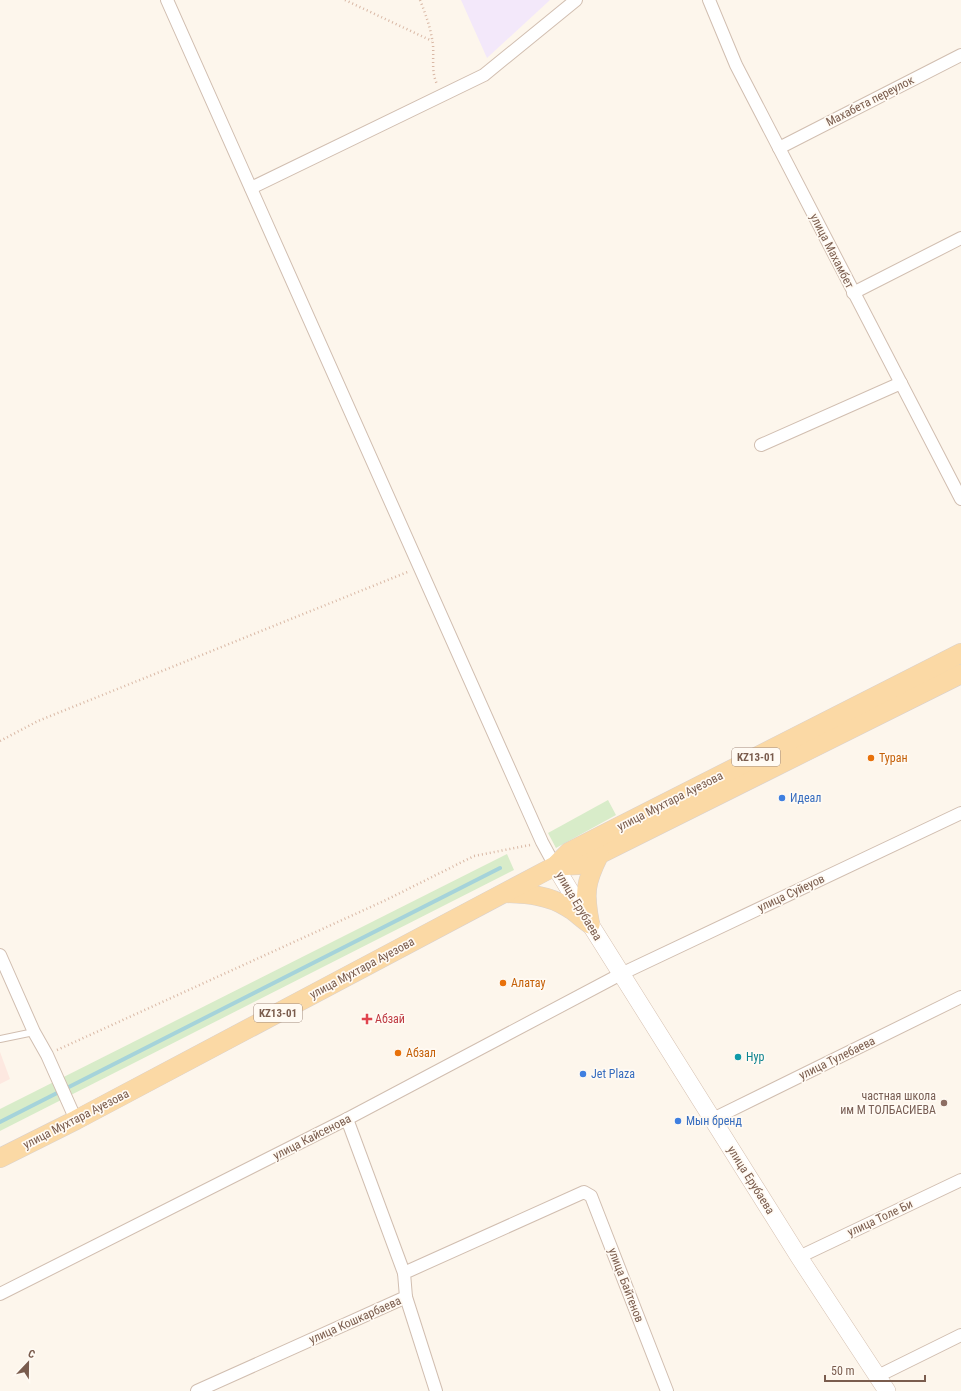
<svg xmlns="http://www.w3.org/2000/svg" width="961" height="1391" font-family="'Roboto Condensed',sans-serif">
<rect width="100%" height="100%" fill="#fdf6ec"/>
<polygon fill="#fde8e0" points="0,1052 10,1079 0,1084"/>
<polygon fill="#f3e8fa" points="461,0 550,0 487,58"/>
<g fill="#d8ecc9">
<polygon points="608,800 616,815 556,848 548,833"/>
<polygon points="507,854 514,870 0,1131 0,1109"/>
</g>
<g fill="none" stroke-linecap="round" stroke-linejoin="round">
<polyline stroke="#a5d3da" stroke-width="4" points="0,1122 500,868"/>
<defs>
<polyline id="lane" points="0,1039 34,1032"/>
<g id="street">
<polyline points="167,0 542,842 555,866"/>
<polyline points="709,0 736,65 961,499"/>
<polyline points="779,148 961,55"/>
<polyline points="251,188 484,75 576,0"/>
<polyline points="853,293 961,238"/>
<polyline points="761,445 901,383"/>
<polyline points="0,955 34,1032 47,1055 76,1120"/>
<polyline points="347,1119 404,1273"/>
<polyline points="713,1119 961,997"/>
<polyline points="799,1257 961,1180"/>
<polyline points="0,1294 347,1119 621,974 961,813"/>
<polyline points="406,1297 436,1391"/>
<polyline points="878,1376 961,1335"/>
<polyline points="197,1391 406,1297 404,1273 584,1192 591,1196 667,1391"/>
</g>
<polyline id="secondary" points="555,866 590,924 799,1257 887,1391"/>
<g id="primary">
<polyline points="555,866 578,865 961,674"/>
<path d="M506,893C528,894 548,895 567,907C575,911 582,919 590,924"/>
<path d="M590,924C584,893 585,883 599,855"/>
<polyline points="0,1158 76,1120 555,866 569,852 961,653"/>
</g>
</defs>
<use href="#lane" stroke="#d1beb0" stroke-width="8"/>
<use href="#street" stroke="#d1beb0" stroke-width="14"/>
<use href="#secondary" stroke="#d6c0b0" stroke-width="18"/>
<use href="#primary" stroke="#dad1cd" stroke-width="20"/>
<g stroke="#d9b8a5" stroke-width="2.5" stroke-dasharray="1 3" stroke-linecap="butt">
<polyline points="345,0 432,41"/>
<path d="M420,0C426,15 431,29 433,45C434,58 431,72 437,84"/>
<polyline points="0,741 38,721 410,571"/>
<polyline points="57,1050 386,900 474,856 530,845"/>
</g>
<use href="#lane" stroke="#fff" stroke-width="6"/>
<use href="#street" stroke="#fff" stroke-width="12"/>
<use href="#secondary" stroke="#fff" stroke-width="17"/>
<use href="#primary" stroke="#fbd9a5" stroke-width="19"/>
</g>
<g fill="#e8710a" stroke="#fffaf3" stroke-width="1.5">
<circle cx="871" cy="758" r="4"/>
<circle cx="503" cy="983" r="4"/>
<circle cx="398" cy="1053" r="4"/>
</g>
<g fill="#3f7fe0" stroke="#fffaf3" stroke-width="1.5">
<circle cx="782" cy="798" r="4"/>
<circle cx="583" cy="1074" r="4"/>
<circle cx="678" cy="1121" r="4"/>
</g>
<path fill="#e0444e" stroke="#fffaf3" stroke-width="1.5" d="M365 1013h4v4h4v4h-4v4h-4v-4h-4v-4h4z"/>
<circle fill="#0f9aa8" stroke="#fffaf3" stroke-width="1.5" cx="738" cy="1057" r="4"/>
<circle fill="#8d6e63" stroke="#fffaf3" stroke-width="1.5" cx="944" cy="1103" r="4"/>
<g text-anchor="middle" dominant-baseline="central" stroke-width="3.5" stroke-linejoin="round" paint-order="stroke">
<g fill="#fffaf3" stroke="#a28b7f" stroke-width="1">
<rect x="732" y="748" width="48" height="18" rx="3"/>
<rect x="254" y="1004" width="48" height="18" rx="3"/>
</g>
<g font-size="11" font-weight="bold" fill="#7a5c4d">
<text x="756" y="757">KZ13-01</text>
<text x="278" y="1013">KZ13-01</text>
</g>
<g font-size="12" fill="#7a5c4d" stroke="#fffaf3">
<text transform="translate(870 101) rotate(-27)">Махабета переулок</text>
<text transform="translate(832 251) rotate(63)">улица Махамбет</text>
<text transform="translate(670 801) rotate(-27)">улица Мухтара Ауезова</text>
<text transform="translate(791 893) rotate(-25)">улица Суйеуов</text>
<text transform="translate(579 906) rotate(59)">улица Ерубаева</text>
<text transform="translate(362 968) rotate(-28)">улица Мухтара Ауезова</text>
<text transform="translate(837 1058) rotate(-26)">улица Тулебаева</text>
<text transform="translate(76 1119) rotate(-27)">улица Мухтара Ауезова</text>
<text transform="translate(312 1137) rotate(-27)">улица Кайсенова</text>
<text transform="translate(751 1180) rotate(58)">улица Ерубаева</text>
<text transform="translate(880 1218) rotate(-25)">улица Толе Би</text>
<text transform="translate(626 1285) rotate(69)">улица Байтенов</text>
<text transform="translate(355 1320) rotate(-24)">улица Кошкарбаева</text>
</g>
<g font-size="12" fill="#c56008" stroke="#fffaf3" text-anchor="start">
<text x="879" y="758">Туран</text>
<text x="511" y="983">Алатау</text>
<text x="406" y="1053">Абзал</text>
</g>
<g font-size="12" fill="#366cbe" stroke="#fffaf3" text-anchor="start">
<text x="790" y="798">Идеал</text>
<text x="591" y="1074">Jet Plaza</text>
<text x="686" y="1121">Мын бренд</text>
</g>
<g font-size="12" fill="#be3a42" stroke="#fffaf3" text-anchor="start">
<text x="375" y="1019">Абзай</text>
</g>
<g font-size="12" fill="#0d838f" stroke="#fffaf3" text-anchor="start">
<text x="746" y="1057">Нур</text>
</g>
<g font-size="12" fill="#785e54" stroke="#fffaf3" text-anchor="end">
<text x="936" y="1096">частная школа<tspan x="936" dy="14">им М ТОЛБАСИЕВА</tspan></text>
</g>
</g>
<g transform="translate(28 1363) rotate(22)" stroke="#fffaf3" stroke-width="3" paint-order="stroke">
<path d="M0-3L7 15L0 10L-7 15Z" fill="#7a5c4d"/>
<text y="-6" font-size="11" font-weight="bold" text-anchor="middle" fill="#7a5c4d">С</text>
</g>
<path d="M825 1375v6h100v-6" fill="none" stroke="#7a5c4d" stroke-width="2"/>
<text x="831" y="1375" font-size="12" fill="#7a5c4d" stroke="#fffaf3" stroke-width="3" paint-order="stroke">50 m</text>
</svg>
